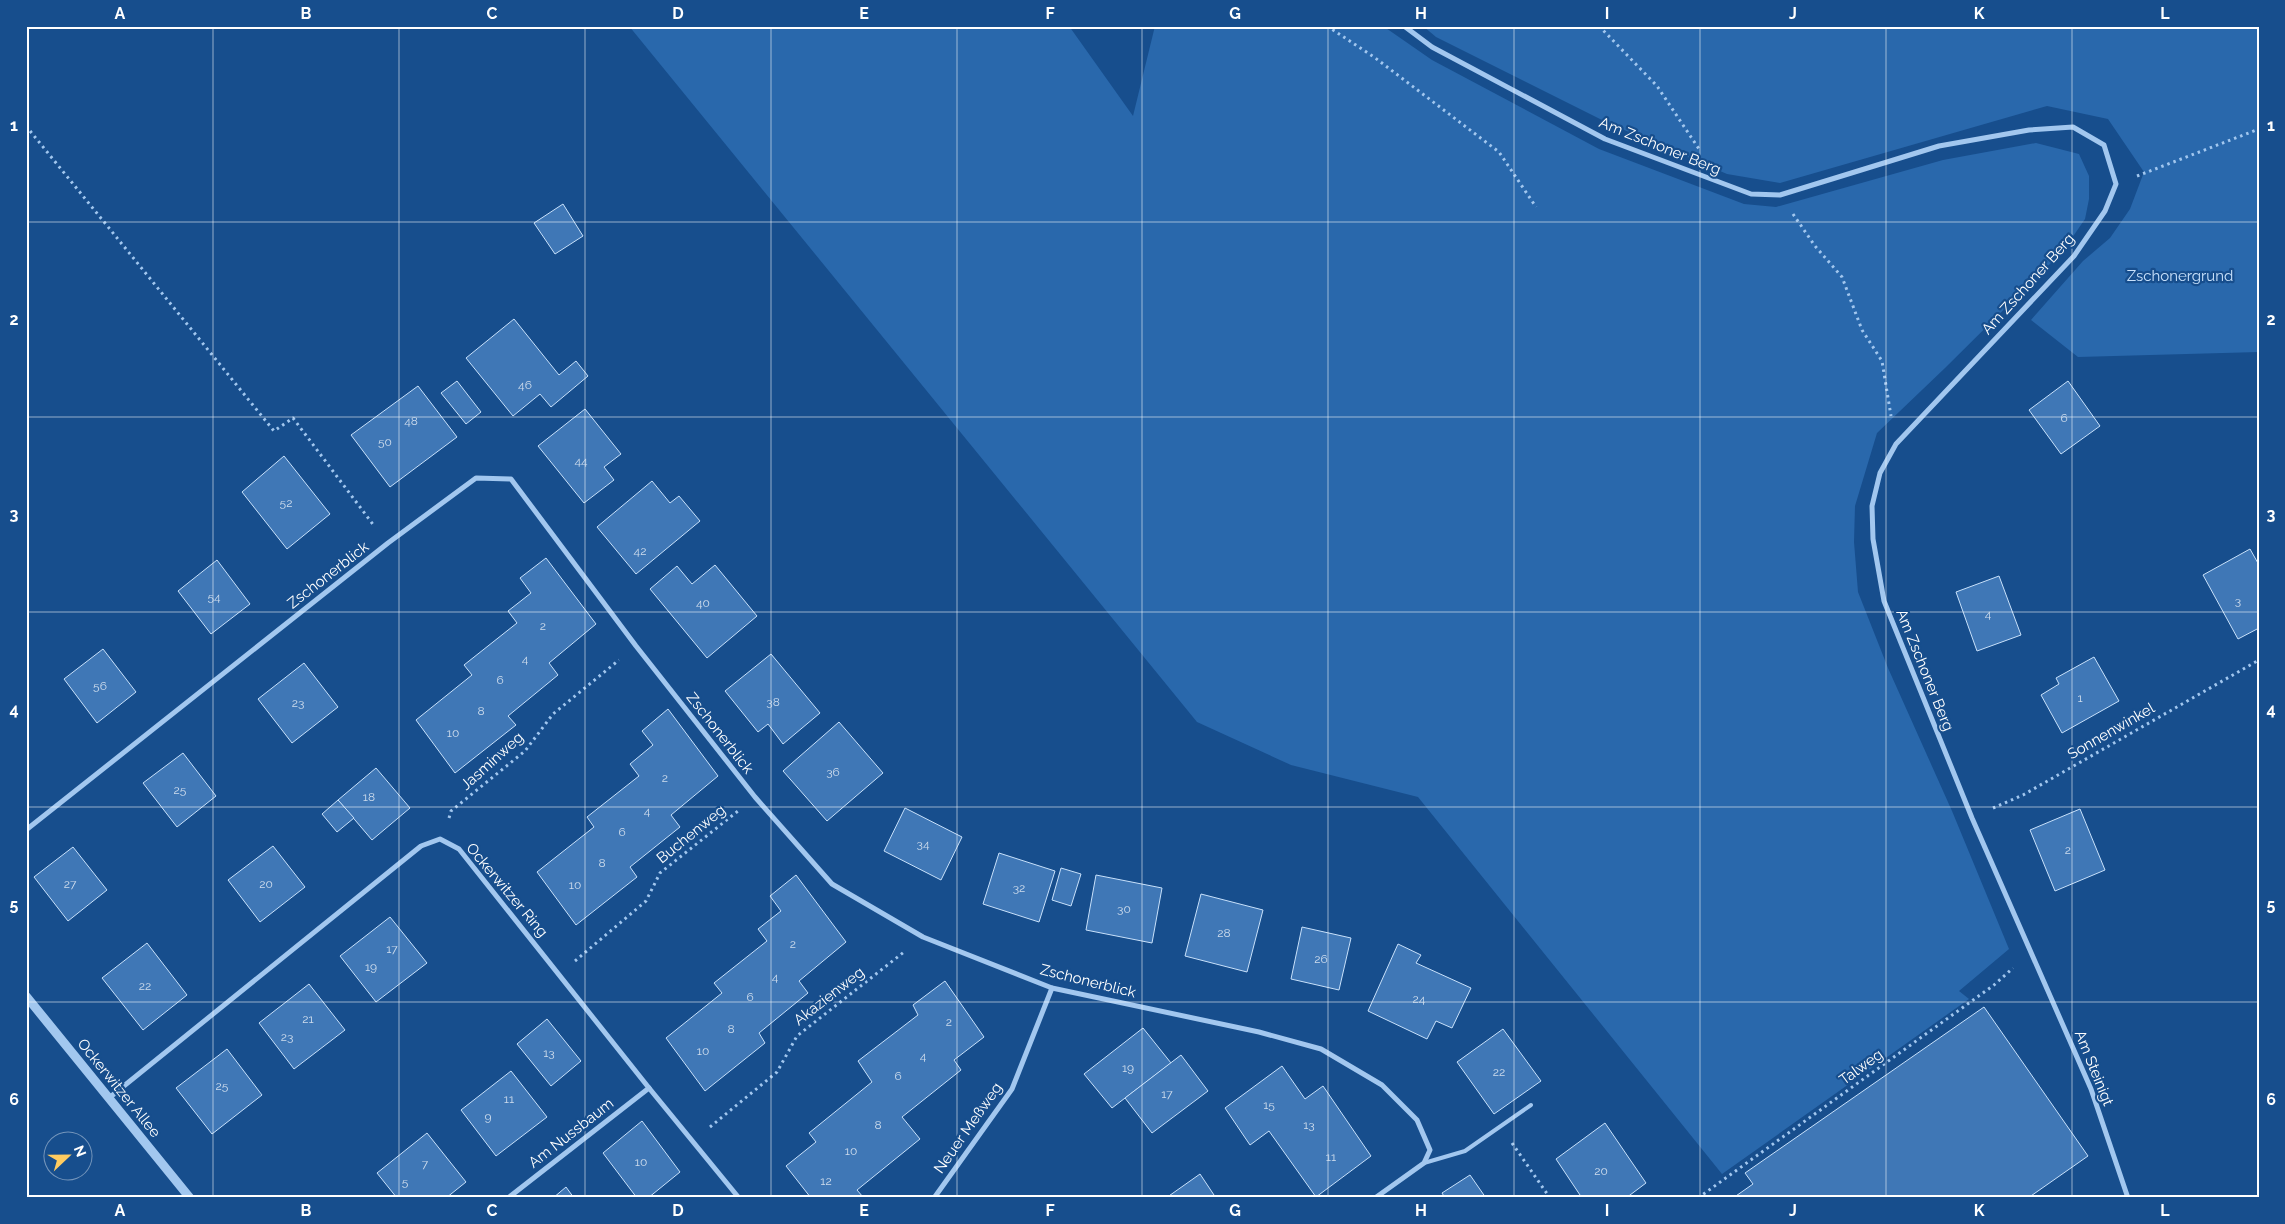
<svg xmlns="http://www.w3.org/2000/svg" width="2285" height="1224" font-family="Raleway,sans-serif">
<rect width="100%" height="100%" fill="#174e8d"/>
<g fill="#2968ac">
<polygon points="629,26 1069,26 1133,116 1155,26 1383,26 1432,60 1599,149 1744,204 1776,207 1943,160 2036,143 2079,154 2089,176 2089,199 2085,219 2063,251 1945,368 1877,433 1855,506 1854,542 1858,592 1888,668 1952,811 2009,949 1959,991 1969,999 1722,1174 1418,797 1291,765 1197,722"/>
<polygon points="1423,26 2259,26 2259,352 2078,357 2031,320 2083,261 2110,238 2130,209 2144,172 2108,119 2047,106 1780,183 1727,174 1608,123 1436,37"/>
</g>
<g fill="#3f77b6" stroke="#c8e1fb">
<polygon points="563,204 583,236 555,254 534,223"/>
<polygon points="514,319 559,375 576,361 588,376 551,407 540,394 513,416 466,358"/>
<polygon points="457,381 481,412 466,424 441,393"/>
<polygon points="2068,381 2100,426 2061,454 2029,410"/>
<polygon points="418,386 457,437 390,487 351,435"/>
<polygon points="585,409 621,454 604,467 614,480 584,503 538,446"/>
<polygon points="284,456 330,514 287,549 242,492"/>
<polygon points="652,481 670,503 679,496 700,521 636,574 597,527"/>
<polygon points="2250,549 2259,565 2259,628 2238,639 2203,575"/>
<polygon points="546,558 596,624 549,663 558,675 508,716 516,725 455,773 416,720 472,675 464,665 517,623 508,611 531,593 520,578"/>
<polygon points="217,560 250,604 211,634 178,591"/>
<polygon points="715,565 757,616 707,658 650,589 677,566 692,584"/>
<polygon points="1999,576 2021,635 1977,651 1956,592"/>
<polygon points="103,649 136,692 97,723 64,679"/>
<polygon points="771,654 820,713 783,744 768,724 758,732 725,691"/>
<polygon points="2094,657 2119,701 2062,733 2041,695 2059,684 2056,678"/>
<polygon points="304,663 338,707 292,743 258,699"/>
<polygon points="668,709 718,776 671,815 680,827 630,867 637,877 576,925 537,872 594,827 587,817 639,776 630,764 653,745 642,731"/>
<polygon points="839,722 883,773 827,821 783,771"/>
<polygon points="183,753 216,796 177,827 143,783"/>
<polygon points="376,768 410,808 372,840 338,800"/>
<polygon points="338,800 354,818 337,832 322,814"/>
<polygon points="905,808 962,837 941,880 884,851"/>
<polygon points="2080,809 2105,870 2055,891 2030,830"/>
<polygon points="273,846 305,887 260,922 228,880"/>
<polygon points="73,847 107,890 68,921 34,877"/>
<polygon points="999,853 1055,871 1039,922 983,904"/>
<polygon points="1061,868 1081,874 1071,906 1052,900"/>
<polygon points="796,875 846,942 799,981 808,993 759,1033 765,1043 705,1091 666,1038 722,993 714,983 767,941 758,929 781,911 770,896"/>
<polygon points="1096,875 1162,888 1152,943 1086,930"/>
<polygon points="1201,894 1263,910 1247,972 1185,956"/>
<polygon points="390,917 427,963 376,1002 340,956"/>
<polygon points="1302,927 1351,938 1339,990 1291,979"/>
<polygon points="147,943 187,995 143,1030 102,978"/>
<polygon points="1398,944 1421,955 1416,963 1471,988 1452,1028 1436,1021 1427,1039 1368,1011"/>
<polygon points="945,981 984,1037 954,1060 961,1070 902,1117 920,1139 857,1190 863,1197 811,1198 786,1166 816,1142 809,1133 872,1082 858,1061 918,1015 913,1005"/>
<polygon points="309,984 345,1030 294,1069 259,1023"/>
<polygon points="1984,1007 2088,1156 2028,1198 1733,1198 1753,1184 1745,1173"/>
<polygon points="547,1019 581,1061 551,1086 517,1044"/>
<polygon points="1143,1028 1171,1063 1112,1108 1084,1074"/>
<polygon points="1503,1029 1541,1081 1494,1114 1457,1062"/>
<polygon points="227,1049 262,1095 212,1134 176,1088"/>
<polygon points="1181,1055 1208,1091 1152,1133 1125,1098"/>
<polygon points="1282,1066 1305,1099 1323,1086 1371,1156 1316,1197 1269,1131 1250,1145 1225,1108"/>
<polygon points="511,1071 547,1117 496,1156 461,1110"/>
<polygon points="642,1121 680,1172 648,1198 637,1198 603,1153"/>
<polygon points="1605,1123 1646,1183 1626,1198 1582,1198 1556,1159"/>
<polygon points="427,1133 466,1182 446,1198 397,1198 377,1173"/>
<polygon points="1200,1174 1216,1198 1166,1198"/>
<polygon points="1470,1175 1486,1198 1445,1198 1442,1193"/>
<polygon points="566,1187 574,1198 553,1198"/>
</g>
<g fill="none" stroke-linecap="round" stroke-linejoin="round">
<g stroke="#a2c7ef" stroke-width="3" stroke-dasharray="2.5 4" stroke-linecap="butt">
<polyline points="1327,26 1374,57 1499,152 1536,207"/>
<polyline points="1599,26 1657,86 1699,149"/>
<polyline points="26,126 274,431 293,418 375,527"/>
<polyline points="2137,176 2259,129"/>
<polyline points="1793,214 1815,246 1842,277 1862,330 1882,361 1891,416"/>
<polyline points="1993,808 2023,795 2259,660"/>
<polyline points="449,818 451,811 525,751 553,714 619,660"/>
<polyline points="575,961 646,901 660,873 738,811"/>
<polyline points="710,1127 777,1072 797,1036 904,952"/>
<polyline points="1512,1143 1550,1198"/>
<polyline points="1698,1198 1994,985 2013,968"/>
</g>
<polyline stroke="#a2c7ef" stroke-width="4" points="1424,1163 1465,1151 1531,1105"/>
<g stroke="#a2c7ef" stroke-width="5">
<polyline points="1404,26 1432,47 1605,139 1751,194 1780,195 1939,146 2029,130 2073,127 2104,145 2116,184 2105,211 2074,256 1896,444 1880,473 1872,506 1873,539 1884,601 1972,818 2091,1089 2128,1198"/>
<polyline points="26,830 388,543 476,478 511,479 636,646 755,797 832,884 923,937 1052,988 1259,1032 1321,1049 1382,1085 1417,1120 1430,1150 1424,1163 1375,1198"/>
<polyline points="109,1098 421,846 440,839 459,849 649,1088 739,1198"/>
<polyline points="508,1198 649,1088"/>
<polyline points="934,1198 1012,1089 1052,988"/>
</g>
<polyline stroke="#a2c7ef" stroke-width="9" points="26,996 190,1198"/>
</g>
<path fill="none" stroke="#fff" stroke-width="1" stroke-opacity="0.55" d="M213,26V1198M399,26V1198M585,26V1198M771,26V1198M957,26V1198M1142,26V1198M1328,26V1198M1514,26V1198M1700,26V1198M1886,26V1198M2072,26V1198M26,222H2259M26,417H2259M26,612H2259M26,807H2259M26,1002H2259"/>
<g text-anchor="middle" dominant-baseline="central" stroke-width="4.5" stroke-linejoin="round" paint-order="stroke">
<g font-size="12" fill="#cfdded">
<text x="525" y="385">46</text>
<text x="2064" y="418">6</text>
<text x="411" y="421">48</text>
<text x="385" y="442">50</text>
<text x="581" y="461">44</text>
<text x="286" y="503">52</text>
<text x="640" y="551">42</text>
<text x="214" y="597">54</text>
<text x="2238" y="601">3</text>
<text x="703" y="603">40</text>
<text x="1988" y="614">4</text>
<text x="543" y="626">2</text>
<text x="525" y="659">4</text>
<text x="500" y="680">6</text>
<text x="100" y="686">56</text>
<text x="2080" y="698">1</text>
<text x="773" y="702">38</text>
<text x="298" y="703">23</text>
<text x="481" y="711">8</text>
<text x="453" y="733">10</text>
<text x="833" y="772">36</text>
<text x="665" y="778">2</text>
<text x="180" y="790">25</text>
<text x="369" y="797">18</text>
<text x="647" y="811">4</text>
<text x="622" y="832">6</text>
<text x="923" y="844">34</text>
<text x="2068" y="850">2</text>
<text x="602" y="863">8</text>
<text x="70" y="884">27</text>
<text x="266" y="884">20</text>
<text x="575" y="885">10</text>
<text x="1019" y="888">32</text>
<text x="1124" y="909">30</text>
<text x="1224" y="933">28</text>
<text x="793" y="944">2</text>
<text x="392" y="949">17</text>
<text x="1321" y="959">26</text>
<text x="371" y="967">19</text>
<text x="775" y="977">4</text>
<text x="145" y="986">22</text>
<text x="750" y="997">6</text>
<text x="1419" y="999">24</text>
<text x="308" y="1019">21</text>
<text x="949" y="1022">2</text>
<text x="731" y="1029">8</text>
<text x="287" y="1037">23</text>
<text x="703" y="1051">10</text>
<text x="549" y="1053">13</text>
<text x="923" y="1056">4</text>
<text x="1128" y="1068">19</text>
<text x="1499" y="1072">22</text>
<text x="898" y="1076">6</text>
<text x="222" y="1086">25</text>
<text x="1167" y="1094">17</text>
<text x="509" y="1099">11</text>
<text x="1269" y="1105">15</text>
<text x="488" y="1117">9</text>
<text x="878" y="1125">8</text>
<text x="1309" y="1125">13</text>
<text x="851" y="1151">10</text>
<text x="1331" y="1157">11</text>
<text x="641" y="1162">10</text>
<text x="425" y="1164">7</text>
<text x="1601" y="1171">20</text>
<text x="826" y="1181">12</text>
<text x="405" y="1182">5</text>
</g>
<g font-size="15" fill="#fff" stroke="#174e8d">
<text transform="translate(1660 146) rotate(22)">Am Zschoner Berg</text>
<text transform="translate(2028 284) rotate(-48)">Am Zschoner Berg</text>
<text transform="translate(328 575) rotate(-38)">Zschonerblick</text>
<text transform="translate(1925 670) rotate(68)">Am Zschoner Berg</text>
<text transform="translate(2111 731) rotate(-30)">Sonnenwinkel</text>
<text transform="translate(720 733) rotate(52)">Zschonerblick</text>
<text transform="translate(492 761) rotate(-42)">Jasminweg</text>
<text transform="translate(691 834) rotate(-39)">Buchenweg</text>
<text transform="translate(507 890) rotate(50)">Ockerwitzer Ring</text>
<text transform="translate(1088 981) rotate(14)">Zschonerblick</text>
<text transform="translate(829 996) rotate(-38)">Akazienweg</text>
<text transform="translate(1861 1067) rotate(-36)">Talweg</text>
<text transform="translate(2094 1068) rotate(68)">Am Steinigt</text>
<text transform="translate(119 1088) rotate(51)">Ockerwitzer Allee</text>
<text transform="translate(968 1128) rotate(-55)">Neuer Meßweg</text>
<text transform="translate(571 1133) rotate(-38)">Am Nussbaum</text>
</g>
<g font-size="15" fill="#c8e1fb" stroke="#174e8d">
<text x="2180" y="276">Zschonergrund</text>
</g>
</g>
<rect width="2285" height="1224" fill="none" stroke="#174e8d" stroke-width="55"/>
<g transform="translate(68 1156) rotate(68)"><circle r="24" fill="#174e8d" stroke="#7495bb"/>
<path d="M0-4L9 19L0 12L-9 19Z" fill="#ffcc60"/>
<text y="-8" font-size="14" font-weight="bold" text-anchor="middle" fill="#ffffff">N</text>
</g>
<rect x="28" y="28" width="2230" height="1168" fill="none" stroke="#fff" stroke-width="2"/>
<g font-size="16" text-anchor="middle" font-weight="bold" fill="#fff">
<text x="120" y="19">A</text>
<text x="306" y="19">B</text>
<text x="492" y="19">C</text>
<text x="678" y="19">D</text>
<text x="864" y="19">E</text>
<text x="1050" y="19">F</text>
<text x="1235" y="19">G</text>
<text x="1421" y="19">H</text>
<text x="1607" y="19">I</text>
<text x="1793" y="19">J</text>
<text x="1979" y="19">K</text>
<text x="2165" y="19">L</text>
<text x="14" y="131">1</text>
<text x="2271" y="131">1</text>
<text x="14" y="325">2</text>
<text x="2271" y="325">2</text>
<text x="14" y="520">3</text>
<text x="2271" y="520">3</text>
<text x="14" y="715">4</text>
<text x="2271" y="715">4</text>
<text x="14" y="910">5</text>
<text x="2271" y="910">5</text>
<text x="14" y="1105">6</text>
<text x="2271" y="1105">6</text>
<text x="120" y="1216">A</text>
<text x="306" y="1216">B</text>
<text x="492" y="1216">C</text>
<text x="678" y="1216">D</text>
<text x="864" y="1216">E</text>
<text x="1050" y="1216">F</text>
<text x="1235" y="1216">G</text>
<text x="1421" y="1216">H</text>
<text x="1607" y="1216">I</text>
<text x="1793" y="1216">J</text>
<text x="1979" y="1216">K</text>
<text x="2165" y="1216">L</text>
</g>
</svg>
